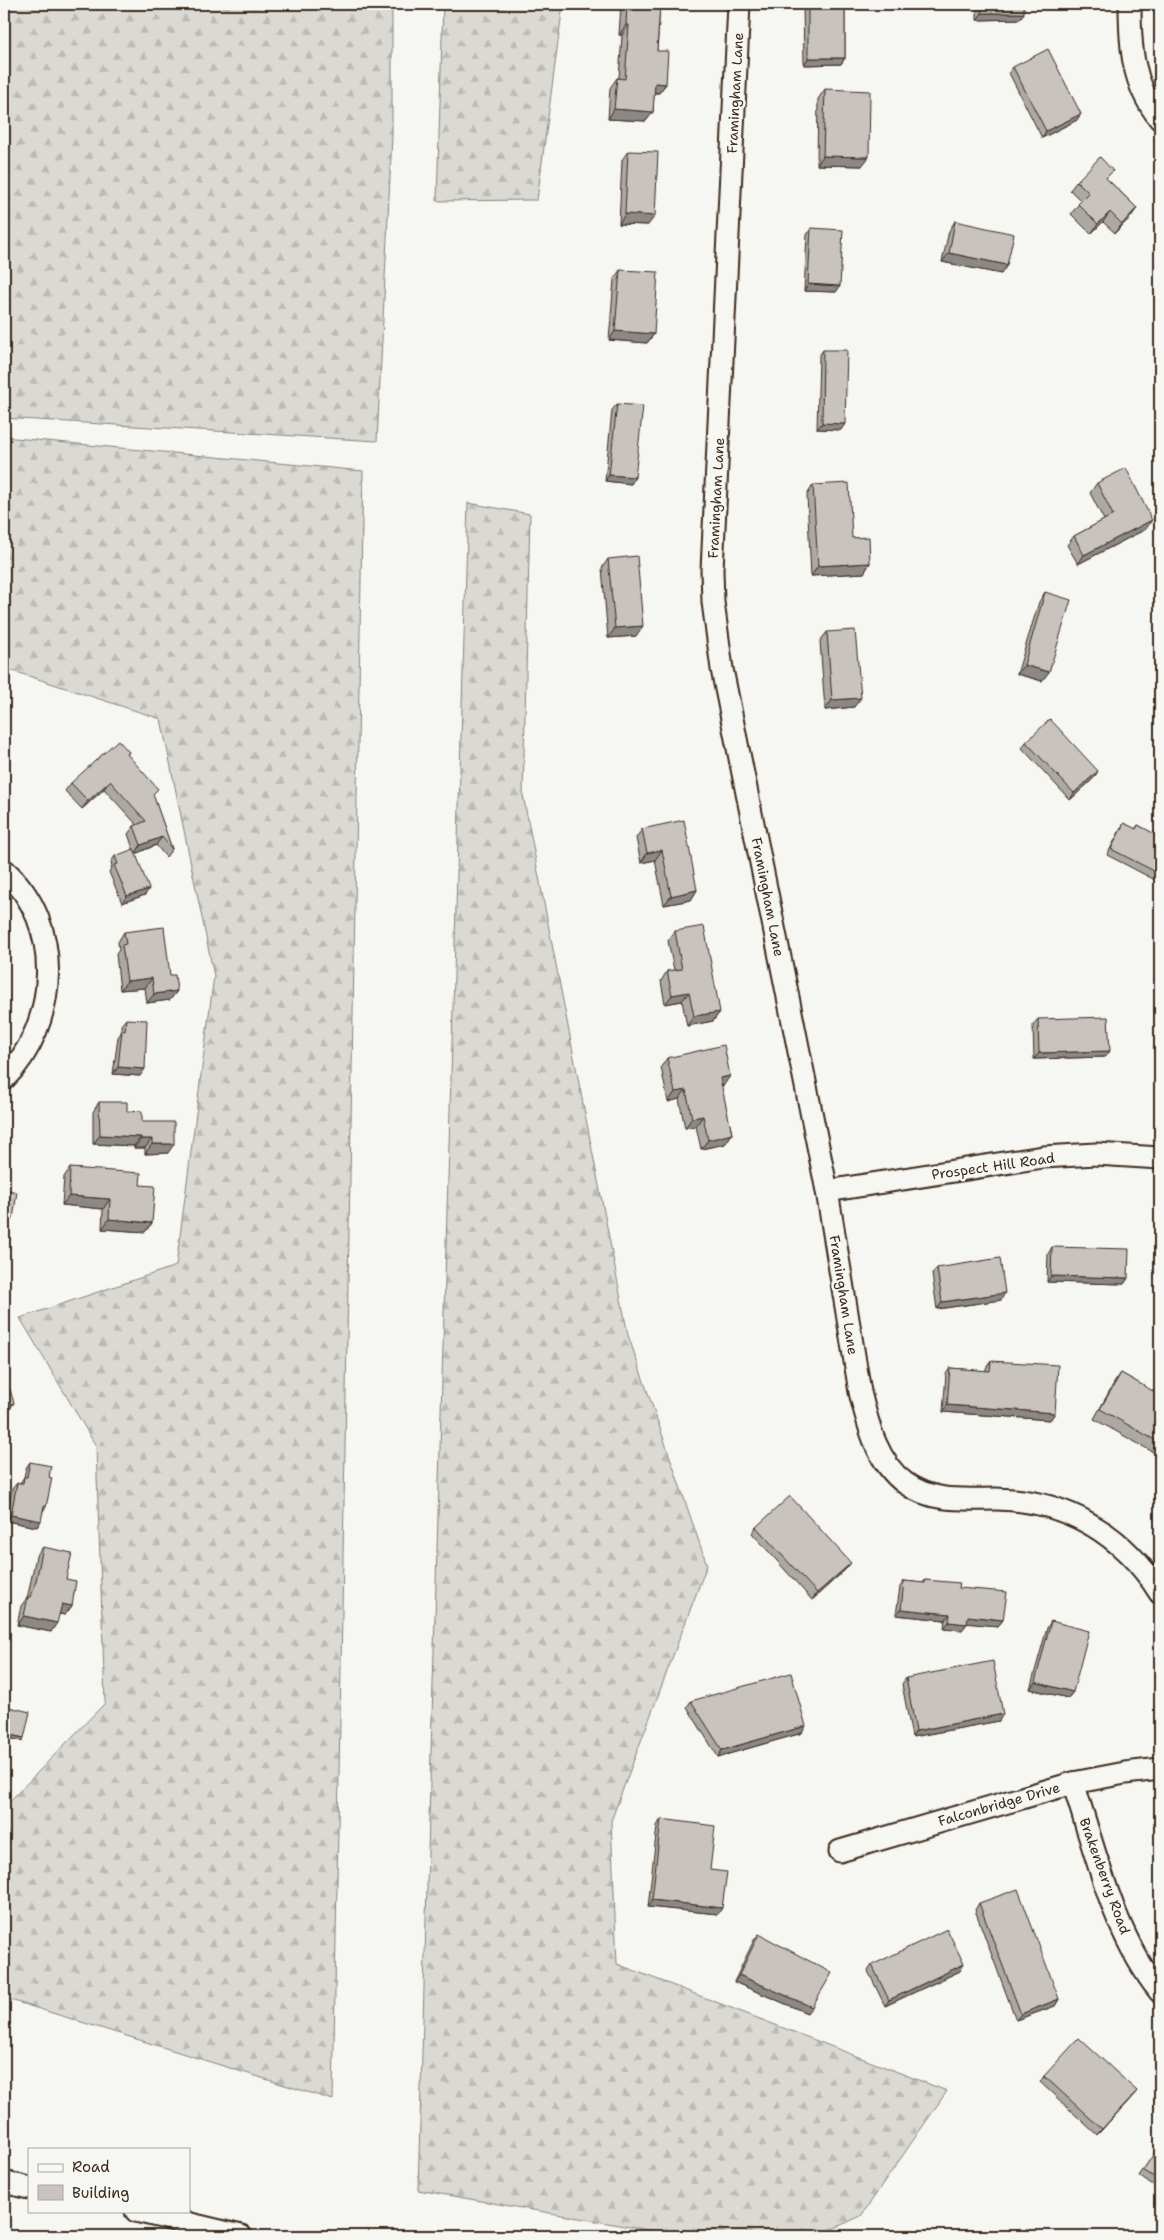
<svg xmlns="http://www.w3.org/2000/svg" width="1164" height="2240" font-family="'Shantell Sans',sans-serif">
<defs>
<pattern id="forest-firs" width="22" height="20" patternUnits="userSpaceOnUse" patternTransform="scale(1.25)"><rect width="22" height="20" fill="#dad9d3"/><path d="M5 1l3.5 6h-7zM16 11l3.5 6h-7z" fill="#bcbab5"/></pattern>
</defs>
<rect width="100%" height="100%" fill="#f6f6f2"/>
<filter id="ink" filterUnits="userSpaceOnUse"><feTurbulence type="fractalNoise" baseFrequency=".02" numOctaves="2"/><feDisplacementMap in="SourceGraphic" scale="10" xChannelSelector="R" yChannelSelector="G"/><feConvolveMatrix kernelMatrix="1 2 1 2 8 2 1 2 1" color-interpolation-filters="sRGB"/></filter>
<g filter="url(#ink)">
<g fill="url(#forest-firs)" stroke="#8a8278">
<polygon points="4,4 392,4 392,136 377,441 4,418"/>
<polygon points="443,4 563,4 537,200 437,201"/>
<polygon points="4,437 363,471 333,2100 4,1998 4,1807 105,1703 96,1446 20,1318 176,1266 214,976 161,719 4,668"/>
<polygon points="468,503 530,514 523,795 628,1335 707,1565 611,1821 617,1964 947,2091 861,2216 817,2236 682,2236 418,2190"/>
</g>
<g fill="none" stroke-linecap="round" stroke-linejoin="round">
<defs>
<g id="minor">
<path d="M739,4L712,570L713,602L722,669L827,1191L860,1392C868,1424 877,1463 905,1483C933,1503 964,1499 996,1499C1066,1500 1123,1534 1160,1593"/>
<path d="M1130,4C1130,47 1132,84 1160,119"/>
<path d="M4,870C65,923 59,1025 4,1079"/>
<polyline points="827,1191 1043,1157 1096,1154 1160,1158"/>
<path d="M1073,1783C1096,1852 1113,1934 1160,1992"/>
<polyline points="840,1851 1073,1783 1125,1773 1160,1769"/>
<polyline points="4,2182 29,2188"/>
<polyline points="136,2211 241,2236"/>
</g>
</defs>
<use href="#minor" stroke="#3b2a1e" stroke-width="25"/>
<use href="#minor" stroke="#f6f6f2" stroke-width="21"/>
</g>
<g fill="#aca8a3" stroke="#3b2a1e">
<polygon points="621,4 660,4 657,51 666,84 659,93 654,93 653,112 646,121 608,119 610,88 617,78 619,78 622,35 619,35"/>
<polygon points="803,4 845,4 845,58 841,64 804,65"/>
<polygon points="977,4 1024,4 1020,19 977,20"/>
<polygon points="1013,67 1077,120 1042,138 1009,73"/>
<polygon points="825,89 862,166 817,165 818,99"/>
<polygon points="628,151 648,225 619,224 622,160"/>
<polygon points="1107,179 1137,208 1130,218 1115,233 1103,222 1091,234 1071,214 1081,201 1070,190 1077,181"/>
<polygon points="955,221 1007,265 1001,274 942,262 949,231"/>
<polygon points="811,228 840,286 836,292 804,291 807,235"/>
<polygon points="1160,237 1160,264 1157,264"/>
<polygon points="620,270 654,334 647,343 609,340 614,279"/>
<polygon points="823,350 841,430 817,429 819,356"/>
<polygon points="617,404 635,477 631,484 605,481 612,410"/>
<polygon points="1097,483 1146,529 1078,564 1067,545 1074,536 1104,520 1090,493"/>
<polygon points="813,485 870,563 864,573 811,576 807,495"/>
<polygon points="608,559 636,636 608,638 602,568"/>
<polygon points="1045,592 1042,681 1017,674 1039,602"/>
<polygon points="827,632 854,707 825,710 820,641"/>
<polygon points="1026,742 1094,778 1070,800 1022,748"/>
<polygon points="129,752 127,755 153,795 172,849 166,857 156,845 135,854 128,834 134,826 137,825 104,789 82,809 65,791 71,783"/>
<polygon points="1160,822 1160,880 1159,882 1107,855 1120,830 1124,823 1135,829 1138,825 1154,834"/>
<polygon points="642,829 697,890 691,900 664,905 655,860 641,863 636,838"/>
<polygon points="115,856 145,895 122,903 109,872 112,867 111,862"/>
<polygon points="675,931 720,1012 713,1021 687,1026 682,1001 665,1004 661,981 667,971 674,970 668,941"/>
<polygon points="124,932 170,975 177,991 170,1000 147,1003 145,988 120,990 116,954 119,950 118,942"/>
<polygon points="126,1019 140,1076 113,1074 118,1037 121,1033 121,1025"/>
<polygon points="1038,1019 1110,1051 1105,1057 1034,1059 1033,1025"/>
<polygon points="667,1058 724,1085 721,1086 732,1134 725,1144 701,1149 696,1126 685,1128 679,1099 668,1102 661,1067"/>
<polygon points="99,1102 127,1112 142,1122 168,1153 145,1154 145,1148 134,1148 134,1146 93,1144 93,1112"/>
<polygon points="70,1168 140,1185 152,1223 145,1232 102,1229 103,1209 62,1205 64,1177"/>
<polygon points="1052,1247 1128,1278 1124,1284 1047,1282 1048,1254"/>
<polygon points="937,1268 1001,1300 937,1309 932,1274"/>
<polygon points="991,1361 1055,1413 1050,1420 943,1412 946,1374 950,1368 986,1371 986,1368"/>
<polygon points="1121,1373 1159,1395 1160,1393 1160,1456 1094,1419 1114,1383"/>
<polygon points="30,1462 49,1477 46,1507 43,1511 37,1527 6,1521 12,1489 17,1483 20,1483 24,1477 26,1468"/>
<polygon points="756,1527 846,1569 812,1600 752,1533"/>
<polygon points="43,1547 66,1579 65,1615 59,1614 51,1632 17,1625 21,1606 27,1598 29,1590 36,1556"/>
<polygon points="925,1580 959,1588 1003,1620 998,1626 967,1623 962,1630 944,1628 945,1620 896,1615 900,1587 904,1581 923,1583"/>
<polygon points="1051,1621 1073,1692 1068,1698 1030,1689 1047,1628"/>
<polygon points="906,1678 999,1721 912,1737 902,1684"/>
<polygon points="691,1701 802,1733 718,1757 687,1707"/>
<polygon points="9,1707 22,1741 4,1737 4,1727 7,1711"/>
<polygon points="661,1819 710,1870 718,1914 648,1907 657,1826"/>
<polygon points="979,1903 1059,1999 1055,2006 1016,2020 975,1910"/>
<polygon points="759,1934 807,2013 734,1982 754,1940"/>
<polygon points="872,1965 960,1971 885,2006 868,1971"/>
<polygon points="1044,2076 1132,2097 1097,2135 1040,2082"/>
<polygon points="1160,2145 1160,2191 1139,2176"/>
</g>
<g fill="#8c8885" stroke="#3b2a1e">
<polygon points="982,13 1024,13 1020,19 977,20"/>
<polygon points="626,25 629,25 622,35 619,35"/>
<polygon points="808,58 845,58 841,64 804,65"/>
<polygon points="655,83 666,84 659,93 648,92"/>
<polygon points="614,109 653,112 646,121 608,119"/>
<polygon points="1081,114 1077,120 1042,138 1046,131"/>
<polygon points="823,156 869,157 862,166 817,165"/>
<polygon points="1137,208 1130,218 1115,233 1122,224"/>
<polygon points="1110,212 1103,222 1091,234 1098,224"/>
<polygon points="625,214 655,216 648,225 619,224"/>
<polygon points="949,253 1007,265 1001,274 942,262"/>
<polygon points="1160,258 1160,264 1157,264"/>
<polygon points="808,284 840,286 836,292 804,291"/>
<polygon points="615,331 654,334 647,343 609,340"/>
<polygon points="822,423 845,424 841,430 817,429"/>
<polygon points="609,475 635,477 631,484 605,481"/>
<polygon points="1152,520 1146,529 1078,564 1084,555"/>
<polygon points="870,563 864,573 811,576 818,566"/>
<polygon points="643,626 636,636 608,638 615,628"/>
<polygon points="1024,665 1049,672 1042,681 1017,674"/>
<polygon points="861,698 854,707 825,710 832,700"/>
<polygon points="1098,771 1094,778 1070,800 1074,793"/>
<polygon points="110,781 104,789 82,809 88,801"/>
<polygon points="162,837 156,845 135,854 141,845"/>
<polygon points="662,850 655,860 641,863 647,853"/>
<polygon points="149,889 145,895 122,903 127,896"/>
<polygon points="697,890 691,900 664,905 671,896"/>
<polygon points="152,978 145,988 120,990 127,981"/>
<polygon points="177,991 170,1000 147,1003 154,994"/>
<polygon points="689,992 682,1001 665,1004 672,995"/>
<polygon points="720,1012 713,1021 687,1026 694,1016"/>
<polygon points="1110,1051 1105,1057 1034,1059 1039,1053"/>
<polygon points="118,1067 145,1069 140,1076 113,1074"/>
<polygon points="730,1076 724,1085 713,1088 720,1078"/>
<polygon points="686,1090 679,1099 668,1102 675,1092"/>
<polygon points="703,1116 696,1126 685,1128 692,1118"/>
<polygon points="732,1134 725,1144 701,1149 708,1140"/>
<polygon points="100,1135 141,1137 134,1146 93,1144"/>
<polygon points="141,1139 152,1139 145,1148 134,1148"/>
<polygon points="152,1144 174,1144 168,1153 145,1154"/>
<polygon points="69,1196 110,1199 103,1209 62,1205"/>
<polygon points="4,1217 13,1219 10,1222 4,1221"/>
<polygon points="109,1219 152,1223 145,1232 102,1229"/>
<polygon points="1051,1276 1128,1278 1124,1284 1047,1282"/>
<polygon points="1005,1293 1001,1300 937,1309 942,1302"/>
<polygon points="14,1403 10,1409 4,1411 4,1406"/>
<polygon points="947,1405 1055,1413 1050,1420 943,1412"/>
<polygon points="11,1515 41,1521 37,1527 6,1521"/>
<polygon points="851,1563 846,1569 812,1600 817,1593"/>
<polygon points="62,1604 72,1606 65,1615 55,1613"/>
<polygon points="901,1609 950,1614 945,1620 896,1615"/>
<polygon points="24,1616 57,1623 51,1632 17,1625"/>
<polygon points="968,1616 1003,1620 998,1626 963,1623"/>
<polygon points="949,1622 967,1624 962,1630 944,1628"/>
<polygon points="1035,1682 1073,1692 1068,1698 1030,1689"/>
<polygon points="1003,1714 999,1721 912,1737 916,1731"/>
<polygon points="806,1726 802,1733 718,1757 722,1750"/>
<polygon points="4,1734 24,1738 22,1741 4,1737"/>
<polygon points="652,1900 722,1908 718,1914 648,1907"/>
<polygon points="964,1964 960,1971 885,2006 889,2000"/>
<polygon points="739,1975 812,2007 807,2013 734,1982"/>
<polygon points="1059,1999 1055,2006 1016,2020 1021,2014"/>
<polygon points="1137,2091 1132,2097 1097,2135 1102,2129"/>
</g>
<g fill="#c8c3be" stroke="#3b2a1e">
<polygon points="627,4 660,4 657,51 668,51 666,84 655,83 653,112 614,109 617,78 625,79 629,25 626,25"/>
<rect x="808" y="4" width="37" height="54"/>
<rect x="982" y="4" width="42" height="9"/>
<polygon points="1048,49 1081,114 1046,131 1013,67"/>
<polygon points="825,89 870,91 869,157 823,156"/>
<polygon points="628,151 658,152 655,216 625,214"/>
<polygon points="1100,157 1113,171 1106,178 1137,208 1122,224 1110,212 1098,224 1078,204 1089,193 1077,181"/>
<polygon points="955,221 1014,234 1007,265 949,253"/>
<polygon points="811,228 843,230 840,286 808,284"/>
<polygon points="620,270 658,272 654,334 615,331"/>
<polygon points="823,350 847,350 845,424 822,423"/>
<polygon points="617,404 643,406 635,477 609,475"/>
<polygon points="1126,468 1152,520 1084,555 1074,536 1113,515 1097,483"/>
<polygon points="849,483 852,538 869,537 870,563 818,566 813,485"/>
<polygon points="637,556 643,626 615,628 608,559"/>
<polygon points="1045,592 1071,600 1049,672 1024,665"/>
<polygon points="855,630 861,698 832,700 827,632"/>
<polygon points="1050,719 1098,771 1074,793 1026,742"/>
<polygon points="118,740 129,752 127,754 158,789 153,794 172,849 162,837 141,845 134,826 146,821 110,781 88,801 71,783"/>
<polygon points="684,820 697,890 671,896 662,850 647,853 642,829"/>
<polygon points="1124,823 1136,829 1138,825 1155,834 1160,824 1160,874 1111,849"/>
<polygon points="134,849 149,889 127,896 114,865 118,864 115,856"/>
<polygon points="704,926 720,1012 694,1016 689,992 672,995 667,971 682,969 675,931"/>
<polygon points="164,927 170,975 175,975 177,991 154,994 152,978 127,981 122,945 126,944 124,932"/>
<polygon points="1108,1017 1110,1051 1039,1053 1038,1019"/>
<polygon points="126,1019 147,1020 145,1069 118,1067 122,1030 125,1031"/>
<polygon points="724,1045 730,1076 720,1078 732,1134 708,1140 703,1116 692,1118 686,1090 675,1092 667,1058"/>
<polygon points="99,1102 127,1102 127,1112 142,1111 142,1122 174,1122 174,1144 152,1144 152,1139 141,1139 141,1137 100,1135"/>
<polygon points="70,1168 141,1173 140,1185 155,1186 152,1223 109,1219 110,1199 69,1196"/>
<polygon points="4,1189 17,1192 13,1219 4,1217"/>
<polygon points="1052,1247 1129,1249 1128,1278 1051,1276"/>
<polygon points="1000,1258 1005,1293 942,1302 937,1268"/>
<polygon points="991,1361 1058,1365 1055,1413 947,1405 950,1368 990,1371"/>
<polygon points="1121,1373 1160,1395 1160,1394 1160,1443 1100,1409"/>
<polygon points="4,1380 7,1380 14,1403 4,1406"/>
<polygon points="30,1462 51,1466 49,1477 52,1478 46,1507 44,1506 41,1521 11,1515 17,1483 23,1483 24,1477 27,1477"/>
<polygon points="790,1496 851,1563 817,1593 756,1527"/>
<polygon points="43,1547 72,1553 66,1579 76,1581 72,1606 62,1604 57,1623 24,1616 28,1597 31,1597 36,1581"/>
<polygon points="925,1580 960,1583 959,1588 1007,1592 1003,1620 968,1616 967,1624 949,1622 950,1614 901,1609 904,1581 925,1583"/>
<polygon points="1051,1621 1089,1631 1073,1692 1035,1682"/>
<polygon points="993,1661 1003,1714 916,1731 906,1678"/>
<polygon points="791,1673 806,1726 722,1750 691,1701"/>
<polygon points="9,1707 30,1712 24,1738 4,1733"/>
<polygon points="661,1819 715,1826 710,1870 727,1872 722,1908 652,1900"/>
<polygon points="1018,1889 1059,1999 1021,2014 979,1903"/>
<polygon points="947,1929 964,1964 889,2000 872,1965"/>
<polygon points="759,1934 832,1973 812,2007 739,1975"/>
<polygon points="1079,2038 1137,2091 1102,2129 1044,2076"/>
<polygon points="1160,2145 1160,2181 1143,2170"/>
</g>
</g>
<g text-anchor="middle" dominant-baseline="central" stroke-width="5" stroke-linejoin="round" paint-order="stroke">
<g font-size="14" fill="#3b2a1e" stroke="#f6f6f2">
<text transform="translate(735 93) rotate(-87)">Framingham Lane</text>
<text transform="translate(716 498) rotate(-87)">Framingham Lane</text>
<text transform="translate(768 897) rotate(79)">Framingham Lane</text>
<text transform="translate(993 1166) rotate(-8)">Prospect Hill Road</text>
<text transform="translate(844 1295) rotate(81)">Framingham Lane</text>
<text transform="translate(999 1804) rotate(-16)">Falconbridge Drive</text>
<text transform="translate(1105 1876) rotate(70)">Brakenberry Road</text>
</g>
</g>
<rect width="1164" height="2240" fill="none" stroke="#f6f6f2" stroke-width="20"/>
<rect x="10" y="10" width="1144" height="2220" fill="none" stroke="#3b2a1e" stroke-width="2" filter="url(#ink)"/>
<rect x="28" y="2148" width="162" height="65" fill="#f6f6f2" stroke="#aba49d"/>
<rect x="38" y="2164" width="25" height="8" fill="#f6f6f2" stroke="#aba49d"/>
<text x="72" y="2172" font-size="15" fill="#3b2a1e">Road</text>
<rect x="38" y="2185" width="25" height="15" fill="#c8c3be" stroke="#aba49d"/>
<text x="72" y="2198" font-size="15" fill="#3b2a1e">Building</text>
</svg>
